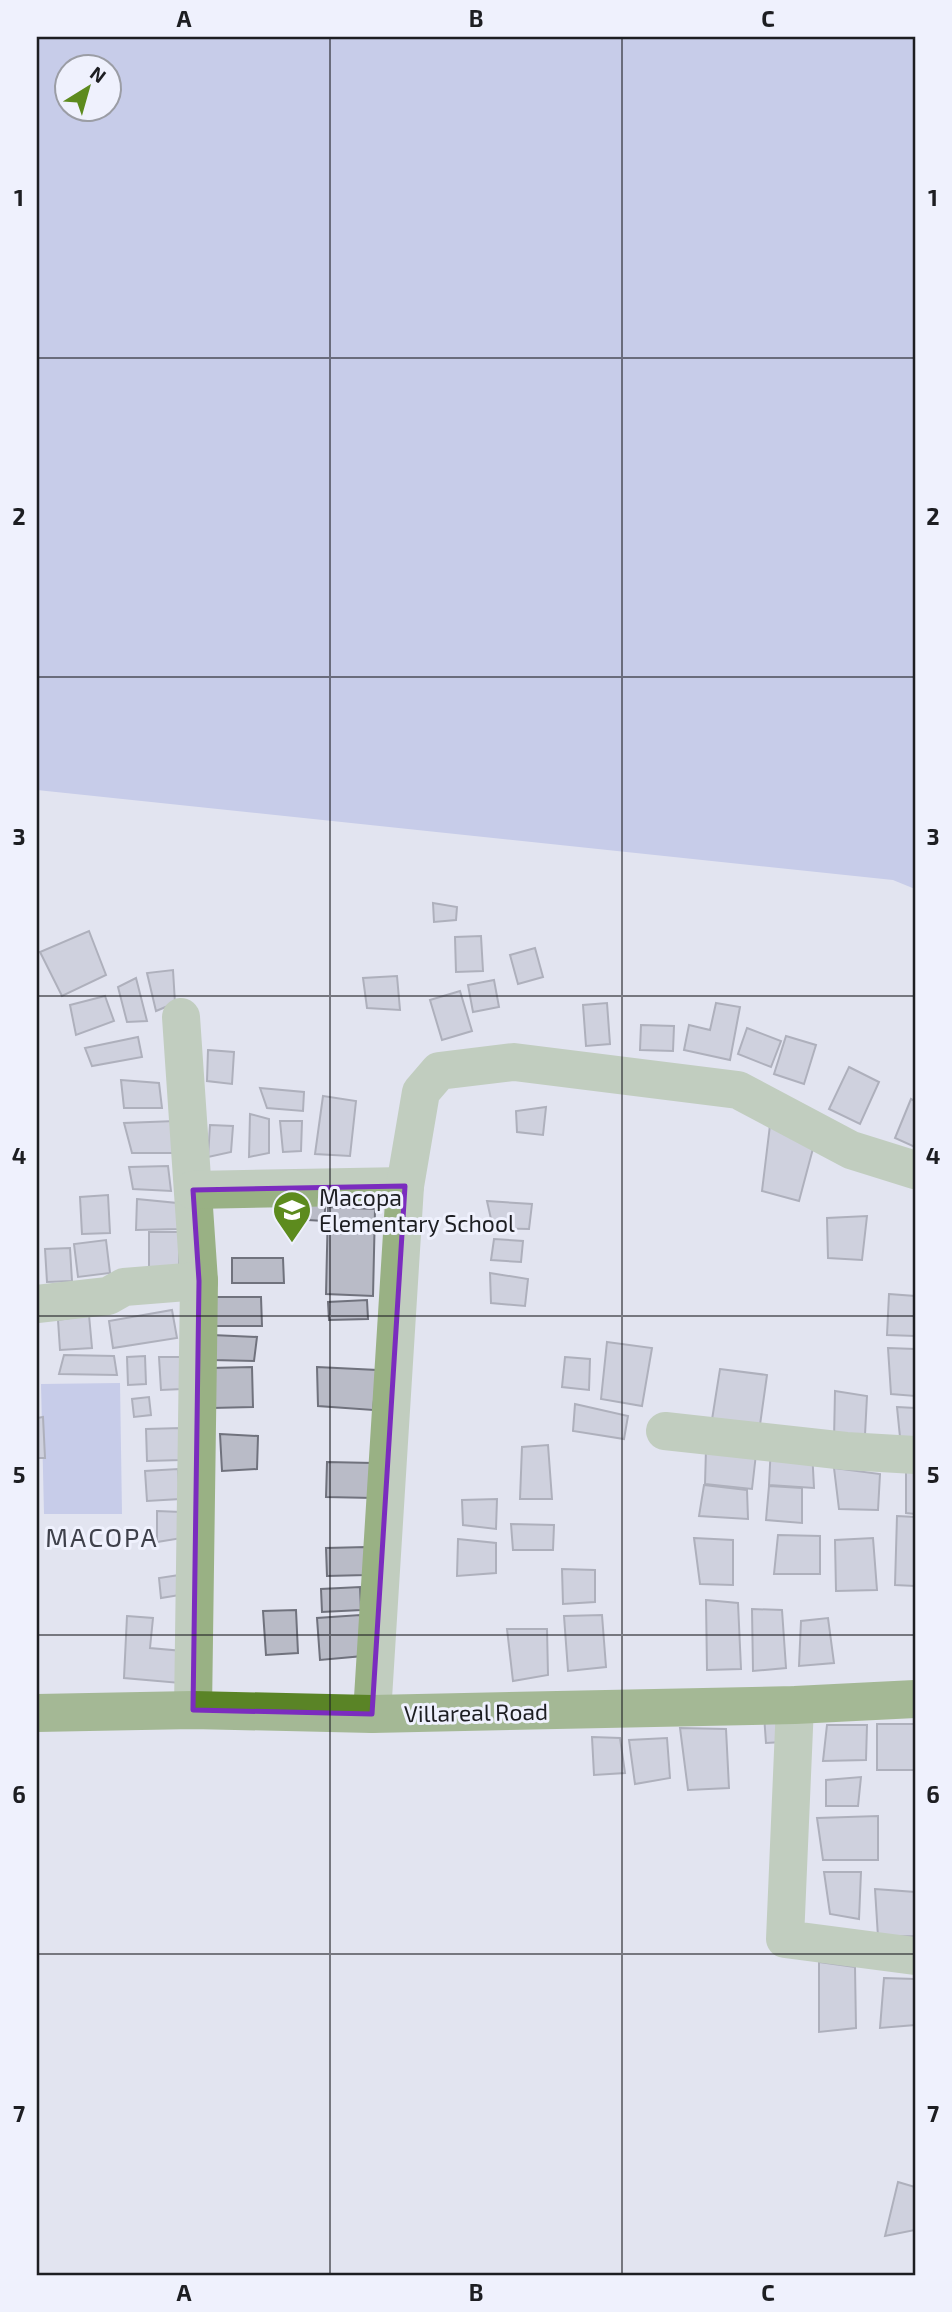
<svg xmlns="http://www.w3.org/2000/svg" width="952" height="2312" font-family="'Exo 2',sans-serif">
<rect width="100%" height="100%" fill="#e2e4f0"/>
<g fill="#a6afdf" fill-rule="evenodd">
<path d="M37,37H915V889L893,880L37,790ZM66,66H108V108H66Z"/>
<polygon points="120,1383 122,1514 44,1514 41,1384"/>
</g>
<g fill="#b9bbc7" stroke="#70727d" stroke-width="2">
<polygon points="433,903 457,907 456,920 434,922"/>
<polygon points="89,931 106,975 62,996 40,952"/>
<polygon points="481,936 483,971 456,972 455,937"/>
<polygon points="535,948 543,977 518,984 510,955"/>
<polygon points="173,970 175,1003 156,1011 147,973"/>
<polygon points="397,976 400,1010 367,1008 363,978"/>
<polygon points="136,978 147,1021 127,1022 118,987"/>
<polygon points="494,980 499,1007 473,1012 468,985"/>
<polygon points="460,991 472,1031 442,1040 430,1000"/>
<polygon points="105,996 114,1021 76,1035 70,1005"/>
<polygon points="607,1003 610,1044 586,1046 583,1005"/>
<polygon points="716,1003 740,1007 730,1060 684,1050 689,1025 710,1030"/>
<polygon points="641,1025 674,1026 673,1051 640,1050"/>
<polygon points="747,1028 781,1041 771,1067 738,1054"/>
<polygon points="786,1036 816,1045 804,1084 774,1074"/>
<polygon points="138,1037 142,1057 92,1066 85,1048"/>
<polygon points="208,1050 234,1052 232,1084 207,1081"/>
<polygon points="849,1067 879,1082 860,1124 829,1109"/>
<polygon points="121,1080 159,1083 162,1108 124,1108"/>
<polygon points="260,1088 304,1092 303,1111 267,1108"/>
<polygon points="323,1096 356,1101 350,1156 315,1154"/>
<polygon points="911,1099 915,1101 915,1147 895,1138"/>
<polygon points="546,1107 543,1135 517,1132 516,1111"/>
<polygon points="250,1114 269,1119 269,1153 249,1157"/>
<polygon points="175,1121 177,1153 132,1153 124,1123"/>
<polygon points="280,1121 302,1121 301,1151 283,1152"/>
<polygon points="210,1125 233,1126 231,1152 208,1157"/>
<polygon points="770,1125 815,1141 799,1201 762,1191"/>
<polygon points="168,1166 171,1191 133,1189 129,1167"/>
<polygon points="108,1195 110,1233 82,1234 80,1197"/>
<polygon points="292,1196 326,1199 324,1221 291,1219"/>
<polygon points="137,1199 177,1203 178,1229 136,1230"/>
<polygon points="487,1201 532,1204 529,1229 493,1228"/>
<polygon points="328,1207 375,1209 373,1296 326,1294"/>
<polygon points="867,1216 862,1260 828,1258 827,1218"/>
<polygon points="149,1232 179,1232 179,1268 149,1267"/>
<polygon points="494,1239 523,1241 521,1262 491,1260"/>
<polygon points="106,1240 110,1273 78,1277 74,1244"/>
<polygon points="70,1248 72,1281 47,1282 45,1249"/>
<polygon points="232,1258 283,1258 284,1283 232,1283"/>
<polygon points="490,1273 528,1279 525,1306 491,1303"/>
<polygon points="889,1294 915,1296 915,1336 887,1335"/>
<polygon points="211,1297 261,1297 262,1326 211,1326"/>
<polygon points="367,1300 368,1319 329,1320 328,1302"/>
<polygon points="172,1310 177,1338 113,1348 109,1321"/>
<polygon points="89,1315 92,1348 60,1350 58,1320"/>
<polygon points="212,1335 257,1337 254,1361 212,1360"/>
<polygon points="607,1342 652,1348 642,1406 601,1399"/>
<polygon points="888,1348 915,1349 915,1396 891,1394"/>
<polygon points="64,1355 114,1356 117,1375 59,1374"/>
<polygon points="145,1356 146,1384 128,1385 127,1357"/>
<polygon points="159,1357 180,1357 182,1389 161,1390"/>
<polygon points="565,1357 590,1359 589,1390 562,1387"/>
<polygon points="252,1367 253,1407 212,1408 210,1368"/>
<polygon points="317,1367 377,1370 373,1410 318,1406"/>
<polygon points="720,1369 767,1375 759,1432 711,1426"/>
<polygon points="835,1391 867,1396 865,1435 834,1440"/>
<polygon points="149,1397 151,1415 134,1417 132,1399"/>
<polygon points="575,1404 628,1416 624,1439 573,1431"/>
<polygon points="897,1407 915,1408 915,1441 900,1437"/>
<polygon points="43,1417 45,1458 37,1458 37,1418"/>
<polygon points="181,1428 181,1460 147,1461 146,1429"/>
<polygon points="220,1434 258,1436 257,1469 222,1471"/>
<polygon points="548,1445 552,1499 520,1499 522,1447"/>
<polygon points="771,1445 812,1450 814,1488 769,1485"/>
<polygon points="706,1449 756,1454 752,1489 705,1484"/>
<polygon points="906,1460 915,1461 915,1514 906,1513"/>
<polygon points="327,1462 373,1463 373,1498 326,1497"/>
<polygon points="834,1468 880,1474 878,1510 839,1509"/>
<polygon points="178,1469 180,1499 147,1501 145,1471"/>
<polygon points="704,1485 747,1490 748,1519 699,1516"/>
<polygon points="769,1486 802,1488 802,1523 766,1520"/>
<polygon points="497,1499 496,1529 463,1525 462,1500"/>
<polygon points="157,1511 181,1512 182,1538 157,1542"/>
<polygon points="897,1516 915,1517 915,1586 895,1585"/>
<polygon points="511,1524 554,1525 553,1550 513,1550"/>
<polygon points="778,1535 820,1536 820,1574 774,1574"/>
<polygon points="694,1538 733,1540 733,1585 700,1584"/>
<polygon points="873,1538 877,1590 836,1591 835,1540"/>
<polygon points="458,1539 496,1543 496,1573 457,1576"/>
<polygon points="366,1547 366,1575 327,1576 326,1548"/>
<polygon points="562,1569 595,1570 595,1602 563,1604"/>
<polygon points="186,1574 186,1594 161,1598 159,1578"/>
<polygon points="360,1587 361,1610 322,1612 321,1589"/>
<polygon points="706,1600 738,1603 741,1669 707,1670"/>
<polygon points="752,1609 782,1610 786,1668 753,1671"/>
<polygon points="296,1610 298,1653 266,1655 263,1611"/>
<polygon points="360,1615 363,1656 320,1660 317,1618"/>
<polygon points="602,1615 606,1667 568,1671 564,1616"/>
<polygon points="127,1616 153,1618 150,1648 183,1651 180,1683 124,1678"/>
<polygon points="828,1618 834,1663 799,1666 801,1621"/>
<polygon points="507,1629 547,1629 548,1675 513,1681"/>
<polygon points="781,1714 783,1742 766,1743 764,1715"/>
<rect x="877" y="1724" width="38" height="46"/>
<polygon points="827,1725 867,1725 866,1760 823,1761"/>
<polygon points="680,1728 726,1729 729,1788 688,1790"/>
<polygon points="592,1737 620,1738 625,1773 594,1775"/>
<polygon points="667,1738 670,1778 635,1784 629,1740"/>
<polygon points="861,1777 858,1806 826,1806 826,1780"/>
<polygon points="878,1816 878,1860 823,1860 817,1818"/>
<polygon points="824,1872 861,1872 859,1919 830,1914"/>
<polygon points="875,1889 915,1892 915,1936 878,1937"/>
<polygon points="819,1962 855,1967 856,2028 819,2032"/>
<polygon points="884,1978 915,1979 915,2025 880,2028"/>
<polygon points="898,2182 915,2187 915,2230 885,2236"/>
</g>
<g fill="none" stroke-linecap="round" stroke-linejoin="round">
<g stroke="#99b184" stroke-width="38">
<polyline points="181,1017 199,1281 193,1710"/>
<polyline points="193,1190 405,1186"/>
<polyline points="37,1304 108,1296 124,1287 199,1281"/>
<polyline points="665,1431 846,1451 915,1455"/>
<polyline points="795,1705 785,1939 915,1956"/>
<polyline points="372,1714 405,1186 421,1092 439,1071 514,1062 738,1090 851,1150 915,1170"/>
</g>
<polyline stroke="#5a8426" stroke-width="38" points="37,1713 193,1710 372,1714 795,1705 915,1699"/>
</g>
<path d="M0 0H952V2312H0ZM405,1186L372,1714L193,1710L199,1281L193,1190Z" fill="#e2e4f0" fill-opacity=".55" fill-rule="evenodd"/>
<path fill="none" stroke="#7b2cbf" stroke-width="5" stroke-linejoin="round" d="M405,1186L372,1714L193,1710L199,1281L193,1190Z"/>
<path fill="none" stroke="#1d1e22" stroke-width="2" stroke-opacity="0.55" d="M330,37V2275M622,37V2275M37,358H915M37,677H915M37,996H915M37,1316H915M37,1635H915M37,1954H915"/>
<defs>
<symbol id="school-pin" viewBox="-11 -11 22 30"><path d="M0 17L-7.5 6A9.5 9.5 0 1 1 7.5 6Z" fill="#5d8b1e" stroke="#eff1fd"/><path d="M0-5L7-2L0 1L-7-2ZM-4 1L0 2.5L4 1V4Q0 6-4 4Z" fill="#fff"/></symbol>
</defs>
<g fill-rule="evenodd">
<use href="#school-pin" x="270" y="1188" width="44" height="60"/>
</g>
<g text-anchor="middle" dominant-baseline="central" stroke-width="6" stroke-linejoin="round" paint-order="stroke">
<g font-size="23" fill="#1d1e22" stroke="#eff1fd" text-anchor="start">
<text x="319" y="1197">Macopa<tspan x="319" dy="26">Elementary School</tspan></text>
</g>
<g font-size="23" fill="#1d1e22" stroke="#eff1fd">
<text transform="translate(476 1712) rotate(-1)">Villareal Road</text>
</g>
<g font-size="26" letter-spacing="2" fill="#3f414b" stroke="#eff1fd">
<text x="102" y="1536">MACOPA</text>
</g>
</g>
<rect width="952" height="2312" fill="none" stroke="#eff1fd" stroke-width="77"/>
<g transform="translate(88 88) rotate(37)"><circle r="33" fill="#eff1fd" stroke="#9b9da5" stroke-width="2"/>
<path d="M0-5L12 26L0 18L-12 26Z" fill="#5d8b1e"/>
<text y="-10" font-size="19" font-weight="bold" text-anchor="middle" fill="#1d1e22">N</text>
</g>
<rect x="38" y="38" width="876" height="2236" fill="none" stroke="#1d1e22" stroke-width="2.5"/>
<g font-size="23" text-anchor="middle" font-weight="bold" fill="#1d1e22">
<text x="184" y="27">A</text>
<text x="476" y="27">B</text>
<text x="768" y="27">C</text>
<text x="19" y="206">1</text>
<text x="933" y="206">1</text>
<text x="19" y="525">2</text>
<text x="933" y="525">2</text>
<text x="19" y="845">3</text>
<text x="933" y="845">3</text>
<text x="19" y="1164">4</text>
<text x="933" y="1164">4</text>
<text x="19" y="1483">5</text>
<text x="933" y="1483">5</text>
<text x="19" y="1803">6</text>
<text x="933" y="1803">6</text>
<text x="19" y="2122">7</text>
<text x="933" y="2122">7</text>
<text x="184" y="2301">A</text>
<text x="476" y="2301">B</text>
<text x="768" y="2301">C</text>
</g>
</svg>
